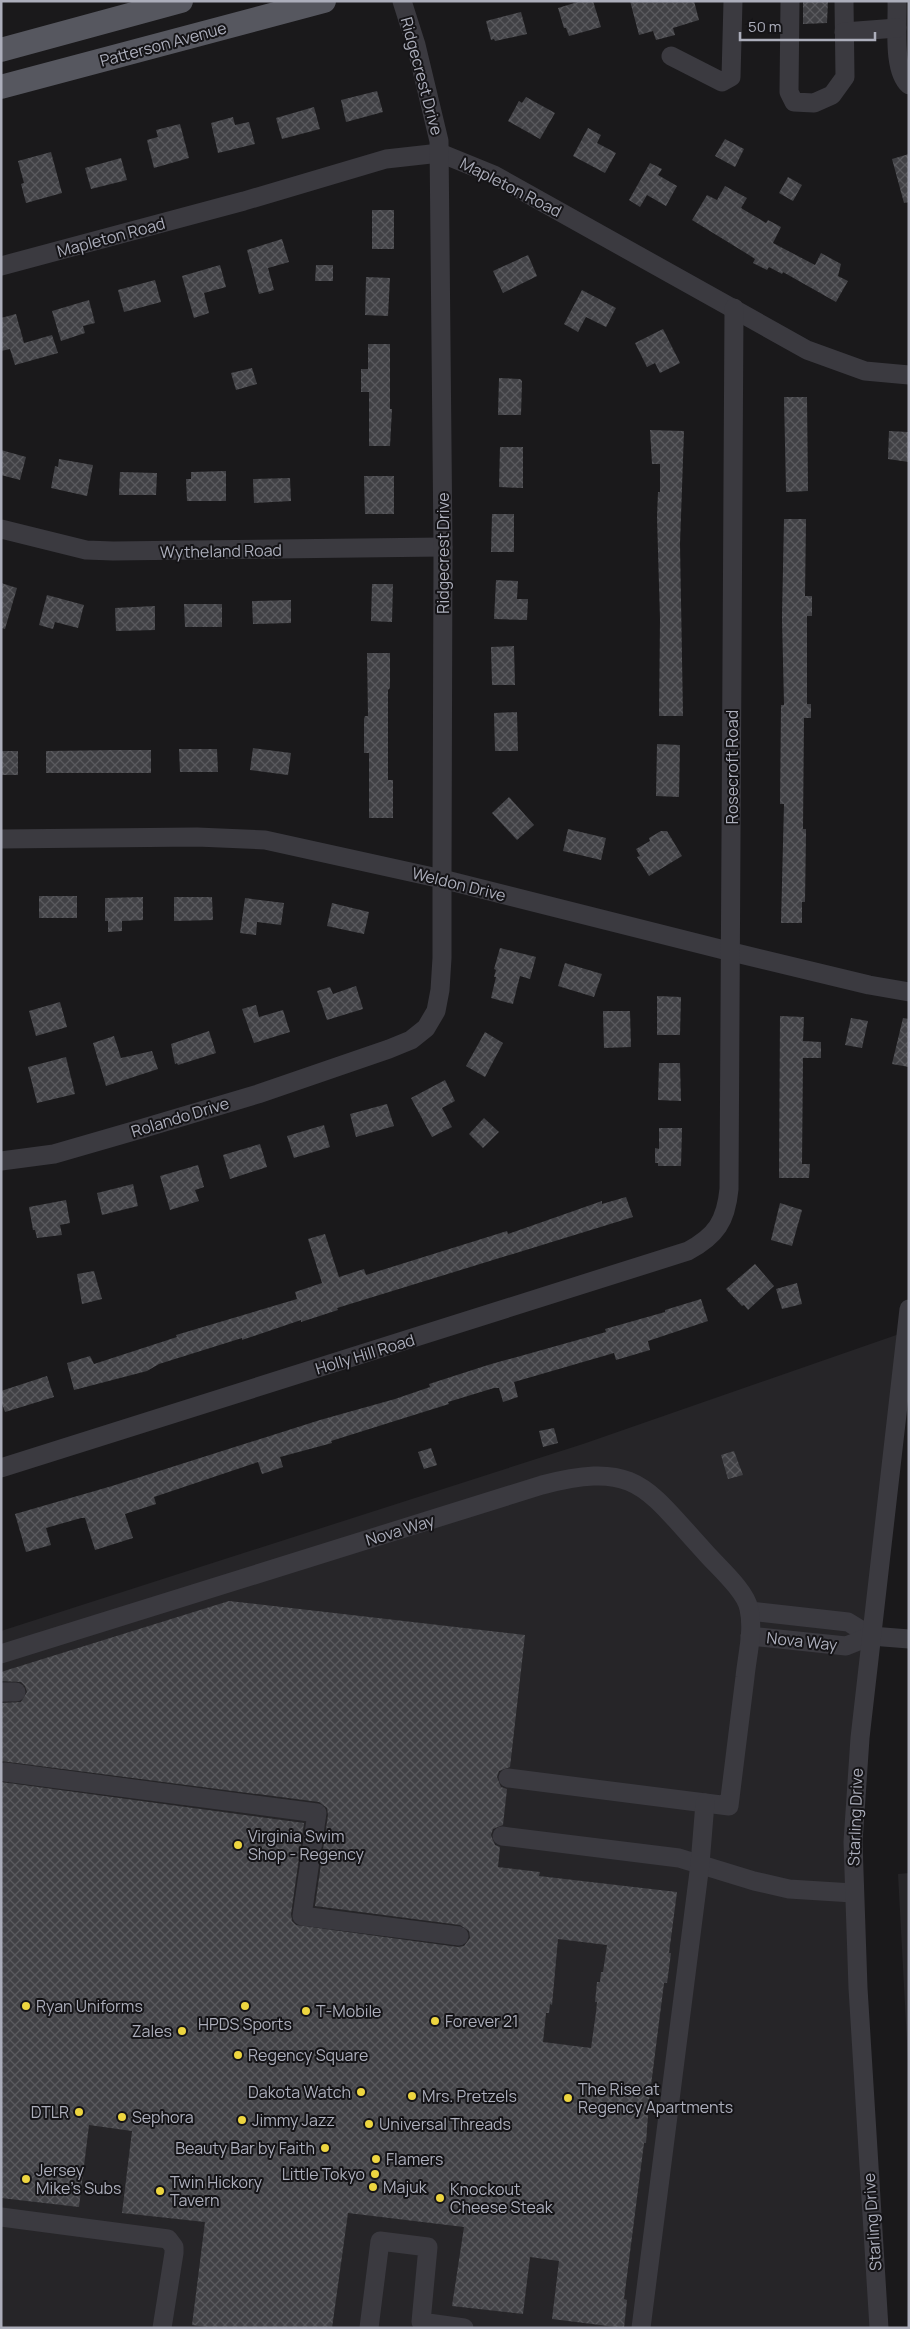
<svg xmlns="http://www.w3.org/2000/svg" width="910" height="2329" font-family="Manrope,sans-serif">
<defs>
<pattern id="building-cross-hatch" width="8" height="8" patternUnits="userSpaceOnUse" patternTransform="scale(1.25)"><rect width="8" height="8" fill="#414145"/><path d="M0 0l8 8M0 8l8-8" fill="none" stroke="#5a5a5e"/></pattern>
</defs>
<rect width="100%" height="100%" fill="#1a191b"/>
<g fill="#262528">
<polygon points="905,1332 859,1742 871,2328 1,2328 1,1631 583,1444"/>
<polygon points="909,1873 909,2080 898,1874"/>
</g>
<g fill="url(#building-cross-hatch)" fill-rule="evenodd">
<polygon points="581,1 593,1 601,27 569,36 566,28 564,28 558,8"/>
<polygon points="630,1 694,1 699,20 673,28 675,35 656,40 653,31 639,35"/>
<polygon points="803,1 828,1 827,23 803,24"/>
<polygon points="521,12 527,34 495,41 494,39 491,40 486,21"/>
<polygon points="377,91 383,112 346,122 341,100"/>
<polygon points="526,97 555,113 540,139 508,121 519,101 522,103"/>
<polygon points="314,107 320,129 282,139 276,118"/>
<polygon points="233,117 235,125 249,122 255,144 218,153 211,123"/>
<polygon points="180,124 189,158 154,168 147,140 158,137 156,130"/>
<polygon points="588,128 601,135 597,143 616,153 605,173 573,156"/>
<polygon points="725,139 744,149 735,167 715,156"/>
<polygon points="51,152 62,193 26,203 21,184 24,183 18,161"/>
<polygon points="909,154 909,202 904,203 892,159"/>
<polygon points="121,158 127,180 91,189 85,168"/>
<polygon points="650,163 662,169 658,175 677,186 666,206 647,195 640,207 629,200"/>
<polygon points="788,177 802,185 793,201 779,193"/>
<polygon points="725,186 747,198 741,208 766,223 768,220 781,227 773,243 815,265 821,253 841,264 838,276 848,281 836,302 783,272 782,274 769,267 767,270 753,263 755,259 749,255 692,220 707,195 717,200"/>
<rect x="372" y="210" width="22" height="39"/>
<polygon points="282,239 289,262 268,268 274,290 259,294 247,250"/>
<polygon points="528,255 537,276 503,293 493,271"/>
<polygon points="220,265 226,287 204,293 209,313 194,318 182,276"/>
<polygon points="316,265 333,265 333,281 315,281"/>
<polygon points="366,277 390,278 388,316 365,315"/>
<polygon points="155,280 161,302 124,312 118,290"/>
<polygon points="582,290 616,308 606,327 586,317 578,332 564,324"/>
<polygon points="89,300 95,323 83,326 85,333 61,341 52,311"/>
<polygon points="16,314 24,343 52,335 58,353 15,365 10,349 1,351 1,318"/>
<polygon points="663,329 680,363 660,373 655,363 647,367 635,343"/>
<polygon points="368,344 390,344 390,409 392,409 390,446 369,446 369,392 361,392 361,369 368,369"/>
<polygon points="252,368 257,384 236,390 231,373"/>
<polygon points="499,378 520,379 522,381 521,415 498,415"/>
<polygon points="784,397 807,397 808,491 786,492"/>
<polygon points="650,430 684,431 680,544 683,716 659,716 660,619 657,517 658,492 660,492 660,464 652,464"/>
<polygon points="889,431 909,432 909,462 888,459"/>
<polygon points="500,447 523,447 523,488 499,487"/>
<polygon points="1,450 26,457 20,480 1,475"/>
<polygon points="59,459 93,465 87,496 51,488 55,466 58,467"/>
<polygon points="226,471 226,501 187,501 186,479 191,479 191,472"/>
<polygon points="120,472 157,473 156,495 119,495"/>
<polygon points="364,476 394,476 394,514 365,514"/>
<polygon points="290,478 291,501 254,503 253,479"/>
<polygon points="492,514 514,514 514,552 491,552"/>
<polygon points="784,519 806,519 805,596 812,596 812,616 807,616 807,704 811,704 811,718 804,718 803,829 806,829 806,832 805,902 802,902 802,923 781,923 784,804 780,804 781,705 784,705 782,618"/>
<polygon points="496,580 518,581 517,599 528,599 527,620 494,619"/>
<polygon points="1,583 17,588 5,629 1,628"/>
<polygon points="372,584 393,584 392,622 371,621"/>
<polygon points="47,595 84,605 78,628 55,622 53,629 39,625"/>
<polygon points="291,600 291,623 253,624 252,601"/>
<polygon points="184,604 222,604 222,627 185,627"/>
<polygon points="155,606 155,630 116,631 115,608"/>
<polygon points="514,646 515,685 492,685 491,647"/>
<polygon points="367,653 390,653 390,688 388,690 388,780 393,780 393,818 369,818 369,753 364,753 364,719 365,716 368,716"/>
<polygon points="517,712 518,751 495,751 494,713"/>
<polygon points="657,744 680,745 679,797 656,796"/>
<polygon points="253,748 291,753 288,775 250,770"/>
<polygon points="179,749 217,749 218,772 180,772"/>
<polygon points="115,750 151,750 151,773 46,773 46,751"/>
<rect x="1" y="751" width="17" height="24"/>
<polygon points="509,797 534,825 517,840 492,813"/>
<polygon points="568,829 606,838 601,860 563,851"/>
<polygon points="661,831 667,831 682,856 649,876 637,857 640,856 636,849 650,841 649,838"/>
<rect x="39" y="896" width="38" height="22"/>
<polygon points="143,897 143,920 122,921 122,931 108,932 108,921 105,921 105,898"/>
<polygon points="174,897 212,897 213,920 174,921"/>
<polygon points="245,898 284,903 281,925 257,922 256,935 240,933"/>
<polygon points="332,903 369,912 364,934 327,926"/>
<polygon points="500,948 536,957 530,979 520,976 513,1004 491,998 496,977 494,977 496,970 494,969"/>
<polygon points="565,963 602,974 594,997 558,986"/>
<polygon points="356,986 363,1009 327,1020 317,991 330,987 333,994"/>
<polygon points="657,996 681,997 680,1035 657,1035"/>
<polygon points="60,1002 67,1027 36,1036 29,1011"/>
<polygon points="256,1005 259,1017 283,1010 290,1032 254,1043 242,1009"/>
<polygon points="603,1011 630,1011 631,1047 604,1048"/>
<polygon points="780,1016 804,1017 803,1041 821,1042 821,1058 803,1058 802,1164 810,1164 809,1178 779,1178"/>
<polygon points="851,1018 868,1021 862,1048 845,1045"/>
<polygon points="903,1018 909,1019 909,1067 892,1064"/>
<polygon points="209,1031 216,1053 178,1065 177,1063 175,1064 171,1044"/>
<polygon points="485,1032 503,1043 485,1077 466,1066"/>
<polygon points="114,1036 121,1058 152,1051 158,1069 106,1086 93,1043"/>
<polygon points="66,1057 75,1094 37,1103 28,1067"/>
<polygon points="659,1063 680,1063 681,1101 658,1100"/>
<polygon points="445,1080 455,1101 442,1108 452,1127 432,1137 411,1098"/>
<polygon points="387,1104 394,1126 356,1137 350,1114"/>
<polygon points="484,1118 499,1132 483,1148 469,1134"/>
<polygon points="324,1125 330,1147 294,1158 287,1136"/>
<polygon points="659,1128 682,1128 681,1166 658,1166 658,1163 655,1163 655,1148 659,1149"/>
<polygon points="260,1144 267,1167 230,1179 223,1155"/>
<polygon points="198,1165 204,1187 195,1190 199,1201 170,1210 160,1176"/>
<polygon points="133,1184 138,1206 102,1215 97,1193"/>
<polygon points="626,1197 633,1217 337,1308 338,1310 301,1322 301,1320 242,1340 242,1338 159,1364 147,1371 74,1390 67,1363 90,1356 94,1364 177,1337 176,1335 297,1299 295,1292 322,1283 308,1239 325,1234 339,1277 364,1269 366,1275 507,1231 508,1234 602,1201 602,1204"/>
<polygon points="66,1200 70,1223 60,1225 62,1235 37,1238 35,1230 33,1230 29,1207"/>
<polygon points="780,1203 802,1210 792,1246 771,1240"/>
<polygon points="755,1264 774,1286 748,1310 744,1305 742,1306 726,1289"/>
<polygon points="94,1271 102,1299 82,1304 77,1274"/>
<polygon points="797,1283 802,1304 782,1309 776,1289"/>
<polygon points="701,1299 708,1321 648,1341 650,1350 616,1360 614,1353 514,1382 518,1397 503,1402 499,1388 494,1388 448,1402 449,1404 331,1441 332,1443 280,1457 283,1467 262,1474 258,1462 154,1497 156,1504 125,1514 133,1538 95,1550 85,1518 81,1518 46,1528 51,1545 26,1552 15,1514 112,1486 320,1420 395,1399 430,1387 429,1384 488,1365 606,1332 605,1329 665,1312 665,1310"/>
<polygon points="47,1376 54,1397 5,1412 1,1401 1,1391"/>
<polygon points="554,1428 558,1443 543,1447 539,1431"/>
<polygon points="431,1448 437,1465 424,1469 418,1452"/>
<polygon points="734,1451 743,1475 728,1479 721,1455"/>
<path d="M229,1601L525,1635L510,1767L499,1771L497,1777L501,1787L507,1789L503,1825L493,1829L491,1835L495,1845L500,1847L498,1867L540,1872L539,1876L677,1892L669,1953H671L667,1983H664L649,2101L646,2143H644L624,2299L627,2300L624,2328L552,2319L559,2261L530,2257L523,2314L452,2306L464,2227L348,2213L332,2328H214L192,2325L205,2222L122,2213L132,2131L89,2125L79,2207L1,2198V1782L304,1823L291,1914L292,1921L296,1925L458,1947L464,1946L470,1938L469,1931L460,1925L315,1906L328,1815L327,1808L319,1802L1,1761V1703L21,1702L27,1692L25,1686L21,1682L1,1681V1672ZM558,1939L607,1945L603,1972H601L600,1982H597L595,2002H597L596,2012L591,2048L543,2042L546,2013H549L550,2004L552,2005Z"/>
</g>
<g fill="none" stroke-linecap="round" stroke-linejoin="round">
<g stroke="#3b3a40" stroke-width="19">
<polyline points="790,1 789,92 794,102 814,103 832,95 845,77 844,1"/>
<path d="M897,1C898,23 892,70 909,85"/>
<polyline points="844,32 897,28"/>
<polyline points="671,56 722,82 731,77 733,1"/>
<polyline points="1,266 244,201 386,159 440,153 494,175 807,350 865,371 909,375"/>
<polyline points="1,529 86,550 113,551 443,547"/>
<polyline points="1,839 197,837 265,840 442,879 732,952 869,985 909,992"/>
<polyline points="1,1161 54,1154 144,1128 258,1094 389,1049 411,1040 426,1028 436,1011 440,990 442,958 442,879 443,547 439,141 416,45 402,1"/>
<path d="M1,1468L688,1251C716,1236 726,1221 729,1189L734,308"/>
<polyline points="750,1611 848,1622 871,1636 909,1639"/>
<polyline points="750,1636 846,1646 871,1636"/>
<path d="M1,1654L542,1485C637,1460 646,1488 705,1552C717,1566 746,1591 749,1609C754,1630 747,1656 745,1677C740,1720 734,1763 729,1806L508,1778"/>
<polyline points="1,1692 16,1692"/>
<polyline points="5,1772 317,1813 302,1916 459,1936"/>
<polyline points="502,1836 679,1858 754,1881 789,1889 853,1893"/>
<polyline points="1,2217 168,2239 174,2247 174,2253 162,2328"/>
<polyline points="369,2328 380,2241 428,2247 421,2322 464,2328"/>
<polyline points="641,2328 700,1864 705,1803"/>
<polyline points="879,2328 858,1988 853,1842 860,1738 909,1309"/>
</g>
<g stroke="#56575f" stroke-width="24">
<polyline points="1,50 181,1"/>
<polyline points="1,87 324,1"/>
</g>
</g>
<g fill="#edd540" stroke="#151417" stroke-width="2">
<circle cx="238" cy="1845" r="5"/>
<circle cx="26" cy="2006" r="5"/>
<circle cx="245" cy="2006" r="5"/>
<circle cx="306" cy="2011" r="5"/>
<circle cx="435" cy="2021" r="5"/>
<circle cx="182" cy="2031" r="5"/>
<circle cx="238" cy="2055" r="5"/>
<circle cx="361" cy="2092" r="5"/>
<circle cx="412" cy="2096" r="5"/>
<circle cx="568" cy="2098" r="5"/>
<circle cx="79" cy="2112" r="5"/>
<circle cx="122" cy="2117" r="5"/>
<circle cx="242" cy="2120" r="5"/>
<circle cx="369" cy="2124" r="5"/>
<circle cx="325" cy="2148" r="5"/>
<circle cx="376" cy="2159" r="5"/>
<circle cx="375" cy="2174" r="5"/>
<circle cx="26" cy="2179" r="5"/>
<circle cx="373" cy="2187" r="5"/>
<circle cx="160" cy="2191" r="5"/>
<circle cx="440" cy="2198" r="5"/>
</g>
<g text-anchor="middle" dominant-baseline="central" stroke-width="4" stroke-linejoin="round" paint-order="stroke">
<g font-size="16" fill="#acaebb" stroke="#151417">
<text transform="translate(163 44) rotate(-15)">Patterson Avenue</text>
<text transform="translate(422 76) rotate(75)">Ridgecrest Drive</text>
<text transform="translate(511 187) rotate(27)">Mapleton Road</text>
<text transform="translate(111 237) rotate(-15)">Mapleton Road</text>
<text transform="translate(221 551) rotate(-1)">Wytheland Road</text>
<text transform="translate(443 553) rotate(-90)">Ridgecrest Drive</text>
<text transform="translate(732 767) rotate(-90)">Rosecroft Road</text>
<text transform="translate(459 884) rotate(14)">Weldon Drive</text>
<text transform="translate(180 1117) rotate(-17)">Rolando Drive</text>
<text transform="translate(365 1354) rotate(-17)">Holly Hill Road</text>
<text transform="translate(400 1530) rotate(-17)">Nova Way</text>
<text transform="translate(802 1641) rotate(6)">Nova Way</text>
<text transform="translate(855 1817) rotate(-88)">Starling Drive</text>
<text transform="translate(872 2222) rotate(-94)">Starling Drive</text>
</g>
<g font-size="16" fill="#acaebb" stroke="#151417" text-anchor="start">
<text x="248" y="1836">Virginia Swim<tspan x="248" dy="18">Shop - Regency</tspan></text>
<text x="36" y="2006">Ryan Uniforms</text>
<text x="316" y="2011">T-Mobile</text>
<text x="445" y="2021">Forever 21</text>
<text x="245" y="2024" text-anchor="middle">HPDS Sports</text>
<text x="172" y="2031" text-anchor="end">Zales</text>
<text x="248" y="2055">Regency Square</text>
<text x="578" y="2089">The Rise at<tspan x="578" dy="18">Regency Apartments</tspan></text>
<text x="351" y="2092" text-anchor="end">Dakota Watch</text>
<text x="422" y="2096">Mrs. Pretzels</text>
<text x="69" y="2112" text-anchor="end">DTLR</text>
<text x="132" y="2117">Sephora</text>
<text x="252" y="2120">Jimmy Jazz</text>
<text x="379" y="2124">Universal Threads</text>
<text x="315" y="2148" text-anchor="end">Beauty Bar by Faith</text>
<text x="386" y="2159">Flamers</text>
<text x="36" y="2170">Jersey<tspan x="36" dy="18">Mike's Subs</tspan></text>
<text x="365" y="2174" text-anchor="end">Little Tokyo</text>
<text x="170" y="2182">Twin Hickory<tspan x="170" dy="18">Tavern</tspan></text>
<text x="383" y="2187">Majuk</text>
<text x="450" y="2189">Knockout<tspan x="450" dy="18">Cheese Steak</tspan></text>
</g>
</g>
<rect width="910" height="2329" fill="none" stroke="#acaebb" stroke-width="5"/>
<path d="M740 32v8h135v-8" fill="none" stroke="#acaebb" stroke-width="2.5"/>
<text x="748" y="32" font-size="15" fill="#acaebb" stroke="#151417" stroke-width="4" paint-order="stroke">50 m</text>
</svg>
